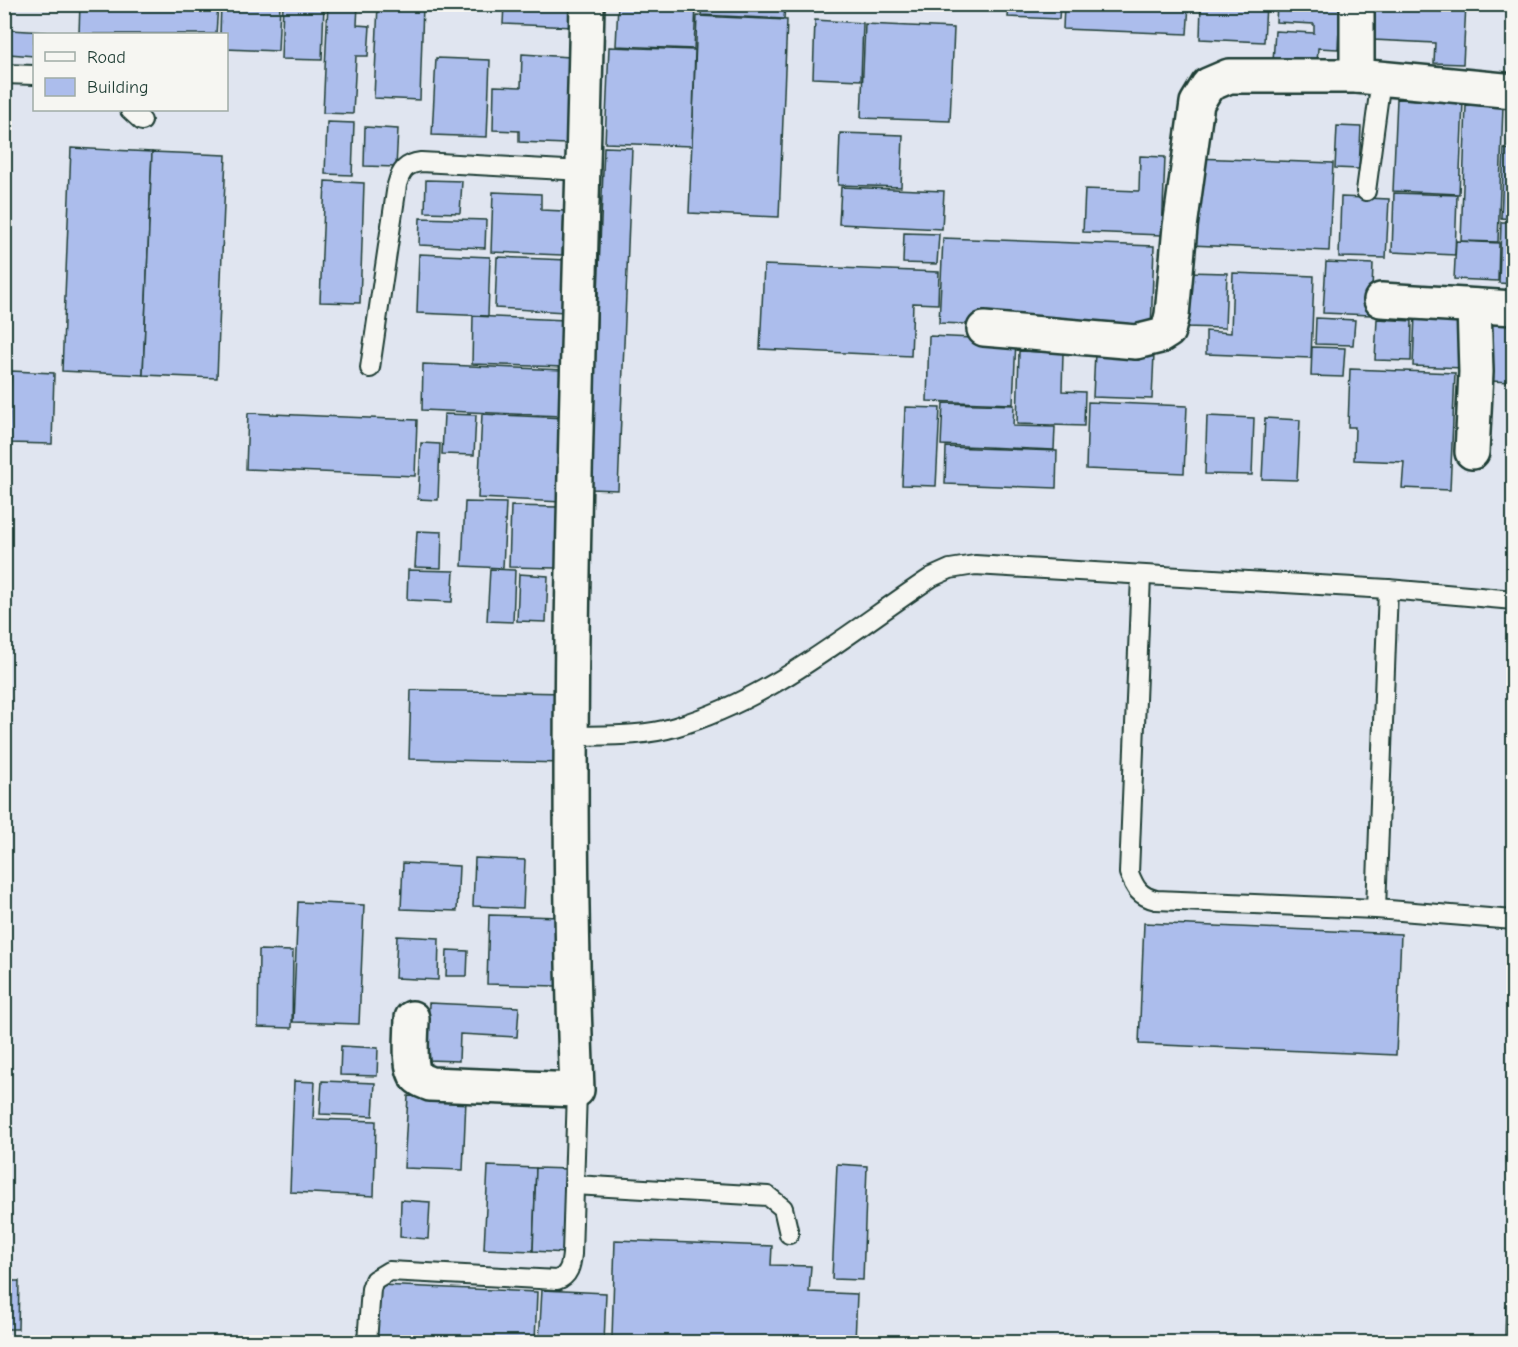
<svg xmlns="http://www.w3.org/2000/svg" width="1518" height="1347" font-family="'Comic Neue',sans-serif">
<rect width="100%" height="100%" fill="#e0e5f0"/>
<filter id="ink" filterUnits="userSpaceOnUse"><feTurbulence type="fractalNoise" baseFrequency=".0167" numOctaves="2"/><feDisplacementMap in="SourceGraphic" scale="12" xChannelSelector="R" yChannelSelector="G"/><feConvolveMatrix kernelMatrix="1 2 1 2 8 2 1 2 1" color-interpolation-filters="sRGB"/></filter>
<g filter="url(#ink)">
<g fill="#acbdec" stroke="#1f3d34" stroke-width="1.5">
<polygon points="80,4 218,4 216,34 79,34"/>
<polygon points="221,4 280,4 278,51 226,49 226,34 220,34"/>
<polygon points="283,4 324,4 322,60 281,59"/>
<polygon points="328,4 358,4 357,25 370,26 368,56 356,56 353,114 323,113"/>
<polygon points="378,4 423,4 420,100 374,98"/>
<polygon points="504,4 575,4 574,27 503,24"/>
<polygon points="618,4 696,4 694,49 616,46"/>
<polygon points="702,4 785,4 784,19 701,15"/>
<polygon points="1009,4 1060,4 1059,19 1008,17"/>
<polygon points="1064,4 1189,4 1187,34 1063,29"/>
<polygon points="1201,4 1266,4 1264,42 1200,39"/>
<polygon points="1277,4 1340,4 1338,49 1318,48 1317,63 1273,62 1275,31 1314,33 1314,24 1276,22"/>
<polygon points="1375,4 1466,4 1463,64 1434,63 1435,43 1373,40"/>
<polygon points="697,16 787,20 779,217 689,213"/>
<polygon points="815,20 863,23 861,80 813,78"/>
<polygon points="865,24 954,28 950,121 861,118"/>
<polygon points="10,30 45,32 45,34 34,34 34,56 9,54"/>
<polygon points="609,47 695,50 692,146 605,143"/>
<polygon points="522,54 570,57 566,144 519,142 519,131 493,130 494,86 521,87"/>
<polygon points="436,58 490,60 487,137 432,135"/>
<polygon points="1397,99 1463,102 1459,194 1393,191"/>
<polygon points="1466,105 1503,106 1498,242 1461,241"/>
<polygon points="327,122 354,123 352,175 325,174"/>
<polygon points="1337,126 1361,127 1359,169 1335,168"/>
<polygon points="365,127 398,129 396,167 364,166"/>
<polygon points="840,133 903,135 901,187 838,185"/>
<polygon points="604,147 632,148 618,490 590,489"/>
<polygon points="71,148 152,152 143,375 62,371"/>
<polygon points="1504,149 1514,150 1514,219 1501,218"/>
<polygon points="152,152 226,155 217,378 143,375"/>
<polygon points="1140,156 1165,157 1162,235 1083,232 1085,189 1139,191"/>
<polygon points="1194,158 1333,163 1329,251 1190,245"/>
<polygon points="426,180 462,181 460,213 425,212"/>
<polygon points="325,181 364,183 360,303 320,302"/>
<polygon points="841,187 944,191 942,229 839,224"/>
<polygon points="493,192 541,194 541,210 564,211 562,255 491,252"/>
<polygon points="1394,193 1457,195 1455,255 1392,252"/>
<polygon points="1341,197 1389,199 1386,258 1339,257"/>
<polygon points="420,218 486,220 485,248 419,245"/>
<polygon points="1501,222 1514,222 1514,284 1499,283"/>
<polygon points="904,233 939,234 937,264 903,263"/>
<polygon points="943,238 1154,246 1151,331 939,323"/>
<polygon points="1456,241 1499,243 1498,281 1454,279"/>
<polygon points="419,254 490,257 488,316 417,313"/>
<polygon points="497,257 567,260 565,312 495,308"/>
<polygon points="1326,262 1373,264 1371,315 1323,313"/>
<polygon points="764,265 939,272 938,304 913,303 911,356 760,349"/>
<polygon points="1185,272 1227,273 1225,328 1184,327"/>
<polygon points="1233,273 1314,276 1311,358 1206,354 1206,331 1231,333"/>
<polygon points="1415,314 1466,316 1464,368 1413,366"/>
<polygon points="473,316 566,320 565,367 472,364"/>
<polygon points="1316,318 1355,320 1353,345 1315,344"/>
<polygon points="1377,319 1412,321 1411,361 1375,360"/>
<polygon points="1492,320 1514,320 1514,382 1489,381"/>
<polygon points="929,336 1016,340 1013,404 927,401"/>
<polygon points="4,347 8,348 6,389 4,389"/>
<polygon points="1312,347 1345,348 1343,377 1311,376"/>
<polygon points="1019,351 1063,353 1062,391 1085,392 1084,426 1017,424"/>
<polygon points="1095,352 1154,354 1152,399 1093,397"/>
<polygon points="423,364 562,370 561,416 422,410"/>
<polygon points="1350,369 1455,373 1450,490 1402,488 1404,462 1354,460 1355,427 1348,427"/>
<polygon points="11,371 54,373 52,444 8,443"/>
<polygon points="1088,402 1187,406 1184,473 1086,469"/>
<polygon points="943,403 1014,405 1013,426 1055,427 1054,450 941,445"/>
<polygon points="905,407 940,408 936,486 902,485"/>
<polygon points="248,413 417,420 415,476 246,469"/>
<polygon points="444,414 476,415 474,455 442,454"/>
<polygon points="482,414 565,418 562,502 478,498"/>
<polygon points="1207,416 1254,418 1252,475 1205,474"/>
<polygon points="1265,418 1300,420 1297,480 1262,479"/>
<polygon points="421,443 440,444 438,500 418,499"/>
<polygon points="946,447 1057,451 1056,488 945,484"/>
<polygon points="4,495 8,495 4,581"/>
<polygon points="465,502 506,503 503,568 462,566"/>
<polygon points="511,506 559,507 556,568 509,567"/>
<polygon points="417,531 442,532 441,568 415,567"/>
<polygon points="490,569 515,570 513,622 487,621"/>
<polygon points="408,570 454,571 452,602 407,600"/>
<polygon points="519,574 548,576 546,622 517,621"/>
<polygon points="411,690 565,693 563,763 409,759"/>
<polygon points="475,858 525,860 523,908 473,906"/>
<polygon points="403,863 459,866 457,911 401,909"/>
<polygon points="298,902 364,905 359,1024 293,1022"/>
<polygon points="489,915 559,917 556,986 487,984"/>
<polygon points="1144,923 1401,934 1396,1055 1139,1044"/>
<polygon points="397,936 439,938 438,980 395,978"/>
<polygon points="259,950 293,951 292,1028 258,1027"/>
<polygon points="447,950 468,951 467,976 446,976"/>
<polygon points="429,1003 519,1007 517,1037 460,1034 459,1061 427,1060"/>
<polygon points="341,1046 378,1048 377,1076 340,1075"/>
<polygon points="294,1081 315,1082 313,1119 376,1121 374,1196 290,1192"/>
<polygon points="322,1081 375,1083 373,1116 320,1114"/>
<polygon points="408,1096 466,1099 463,1170 404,1168"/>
<polygon points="837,1164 867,1166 863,1280 832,1279"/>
<polygon points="488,1166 536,1168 533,1251 484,1249"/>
<polygon points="536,1168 569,1169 566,1253 533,1251"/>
<polygon points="401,1200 430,1202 428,1239 400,1237"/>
<polygon points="615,1240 772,1246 771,1265 811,1266 809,1292 857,1294 855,1342 644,1342 644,1339 612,1337"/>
<polygon points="4,1281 19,1281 18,1329 4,1329"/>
<polygon points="379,1285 537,1292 535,1342 377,1342"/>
<polygon points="542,1290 606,1293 604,1342 539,1342"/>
<polygon points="1506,1307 1514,1307 1514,1342 1505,1342"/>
</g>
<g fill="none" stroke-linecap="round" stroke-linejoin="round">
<defs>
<g id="lane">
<polyline points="4,74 34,75"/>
<polyline points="130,110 142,121"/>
<polyline points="1366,191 1381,79"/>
<path d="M370,368L397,185C401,170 406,164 421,162L583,171"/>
<path d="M1141,576L1129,873C1135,888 1139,896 1156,900L1376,909L1514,920"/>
<path d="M570,736C604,735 642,737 675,727C772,699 849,632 932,577L950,569L975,565L1388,589L1514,600"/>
<polyline points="1376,909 1388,589"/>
<polyline points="574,1185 768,1196 783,1208 789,1234"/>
<path d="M367,1342L371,1289L374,1280L389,1271L557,1280C569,1276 571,1265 572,1254L577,1090"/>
</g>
<g id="street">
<polyline points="1357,4 1357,76 1514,91"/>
<polyline points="1381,300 1514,308"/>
<polyline points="984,329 1136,342 1160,336 1168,331 1172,315 1180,227 1197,103 1208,85 1229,76 1357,76"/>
<polyline points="1472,452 1476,372 1474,306"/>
<path d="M412,1018C412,1032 408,1067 417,1077C421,1081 426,1082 430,1084L577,1090C562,729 579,366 587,4"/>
</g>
</defs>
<use href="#lane" stroke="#1f3d34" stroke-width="22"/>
<use href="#street" stroke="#1f3d34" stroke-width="38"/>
<use href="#lane" stroke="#f6f6f2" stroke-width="18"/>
<use href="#street" stroke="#f6f6f2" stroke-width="33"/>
</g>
</g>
<rect width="1518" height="1347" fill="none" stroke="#f6f6f2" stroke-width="24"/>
<rect x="12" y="12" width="1494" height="1323" fill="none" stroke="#1f3d34" stroke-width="2" filter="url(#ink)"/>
<rect x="33" y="33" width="195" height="78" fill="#f6f6f2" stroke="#a0aca6" stroke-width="1.5"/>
<rect x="45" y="52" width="30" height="9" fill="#f6f6f2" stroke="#a0aca6" stroke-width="1.5"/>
<text x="87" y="63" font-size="18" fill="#1f3d34">Road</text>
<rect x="45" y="78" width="30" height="18" fill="#acbdec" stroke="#a0aca6" stroke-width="1.5"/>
<text x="87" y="93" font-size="18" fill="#1f3d34">Building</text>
</svg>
